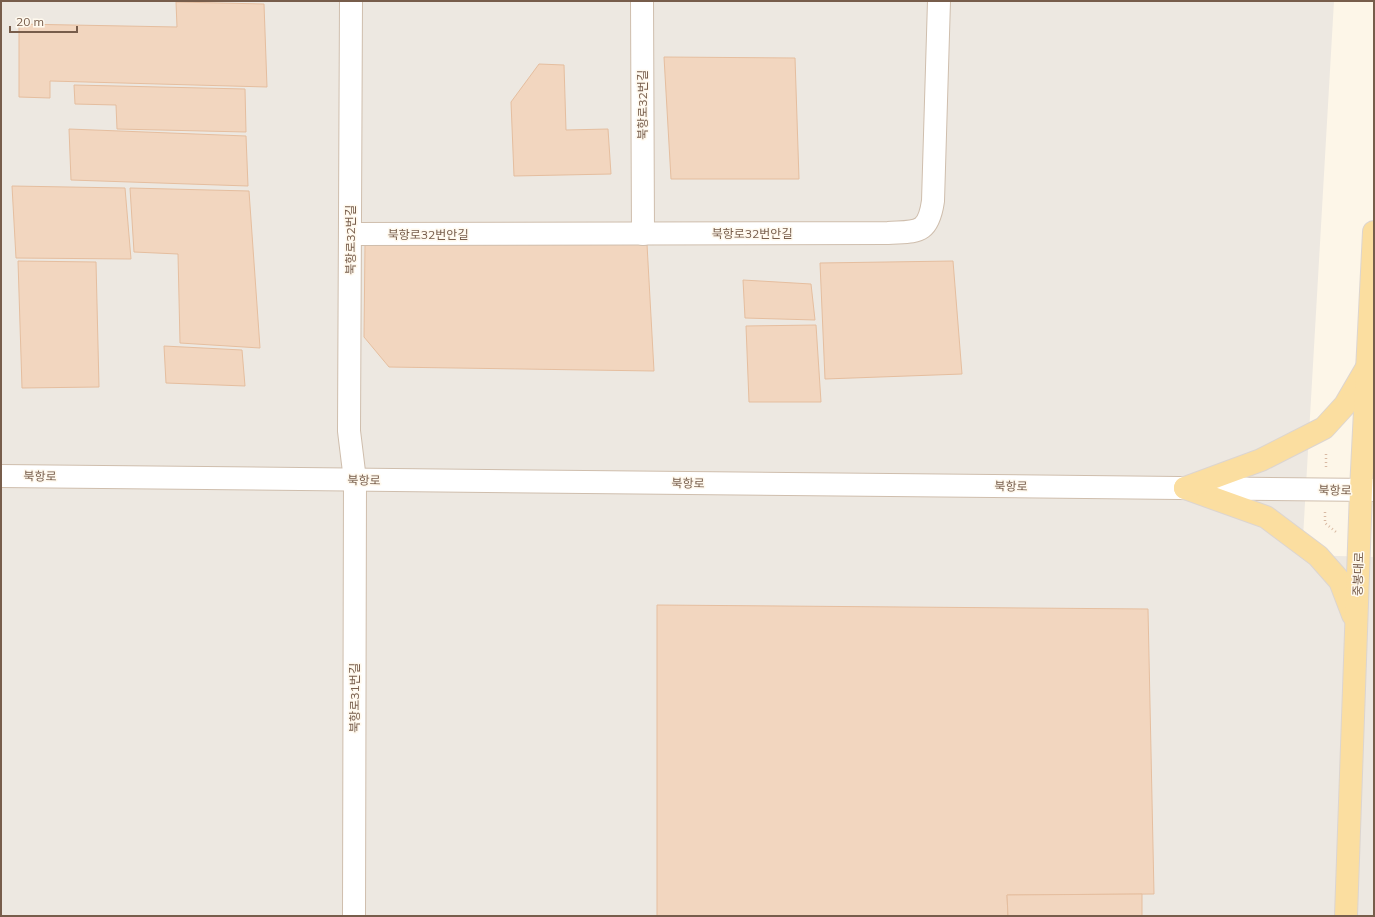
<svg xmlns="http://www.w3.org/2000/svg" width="1375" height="917" font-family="Mulish,'Noto Sans KR',sans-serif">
<rect width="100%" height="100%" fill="#fdf6e8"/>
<polygon fill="#ede8e1" points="1,1 1334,1 1302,555 1374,557 1374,916 1,916"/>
<g fill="#f2d6bf" stroke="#e5be9f">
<polygon points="176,2 264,4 267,87 50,81 50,98 19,97 19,24 177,27"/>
<polygon points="664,57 795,58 799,179 671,179"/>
<polygon points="539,64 564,65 566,130 608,129 611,174 514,176 511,102"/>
<polygon points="74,85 245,89 246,132 117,129 116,105 75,104"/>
<polygon points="69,129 246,136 248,186 71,180"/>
<polygon points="12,186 125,188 131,259 16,258"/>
<polygon points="130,188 249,191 260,348 180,343 178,254 134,252"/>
<polygon points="647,244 654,371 389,367 364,337 365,245"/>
<polygon points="18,261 96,262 99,387 22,388"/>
<polygon points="953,261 962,374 825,379 820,263"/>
<polygon points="743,280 811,284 815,320 745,318"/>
<polygon points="816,325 821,402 749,402 746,326"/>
<polygon points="164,346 242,350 245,386 166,383"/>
<polygon points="657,605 1148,609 1154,894 1007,895 1008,916 657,916"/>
<polygon points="1142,894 1142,916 1008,916 1007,895"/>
</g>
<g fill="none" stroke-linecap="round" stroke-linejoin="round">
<defs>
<g id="minor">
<polyline points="351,1 349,431 355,480 354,916"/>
<polyline points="642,1 643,234"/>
<path d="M350,234L888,233C917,231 928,235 933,201L939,1"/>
<polyline points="1,476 1374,490"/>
</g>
<g id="major">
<polyline points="1185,488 1266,517 1318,556 1340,581 1353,615"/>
<polyline points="1185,488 1261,460 1324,428 1345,405 1366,369"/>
<polyline points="1346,916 1361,490 1374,232"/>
</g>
</defs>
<use href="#minor" stroke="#cfbead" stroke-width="24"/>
<use href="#major" stroke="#dcd5d0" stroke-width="24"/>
<g stroke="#d8b9a2" stroke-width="2.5" stroke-dasharray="1 3" stroke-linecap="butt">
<polyline points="1326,467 1326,452"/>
<polyline points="1325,512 1325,523 1336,532"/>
</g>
<use href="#minor" stroke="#fff" stroke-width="22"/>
<use href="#major" stroke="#fbdea0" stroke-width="22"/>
</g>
<g text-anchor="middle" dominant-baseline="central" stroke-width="3" stroke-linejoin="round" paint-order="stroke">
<g font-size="12" fill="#775d4b" stroke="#fff9ee">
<text transform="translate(642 105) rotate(-90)">북항로32번길</text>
<text x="752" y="233">북항로32번안길</text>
<text x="428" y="234">북항로32번안길</text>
<text transform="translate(350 240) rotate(-90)">북항로32번길</text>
<text transform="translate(40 476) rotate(1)">북항로</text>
<text transform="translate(364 480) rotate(1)">북항로</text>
<text transform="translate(688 483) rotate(1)">북항로</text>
<text transform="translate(1011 486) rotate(1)">북항로</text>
<text transform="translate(1335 490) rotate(1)">북항로</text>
<text transform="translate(1358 574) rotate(-88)">중봉대로</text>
<text transform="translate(354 698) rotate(-90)">북항로31번길</text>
</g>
</g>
<rect width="1375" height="917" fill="none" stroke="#775d4b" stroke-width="4"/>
<path d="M10 26v6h67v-6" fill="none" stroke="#775d4b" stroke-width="2"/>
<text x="16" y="26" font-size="12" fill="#775d4b" stroke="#fff9ee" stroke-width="3" paint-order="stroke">20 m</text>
</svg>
